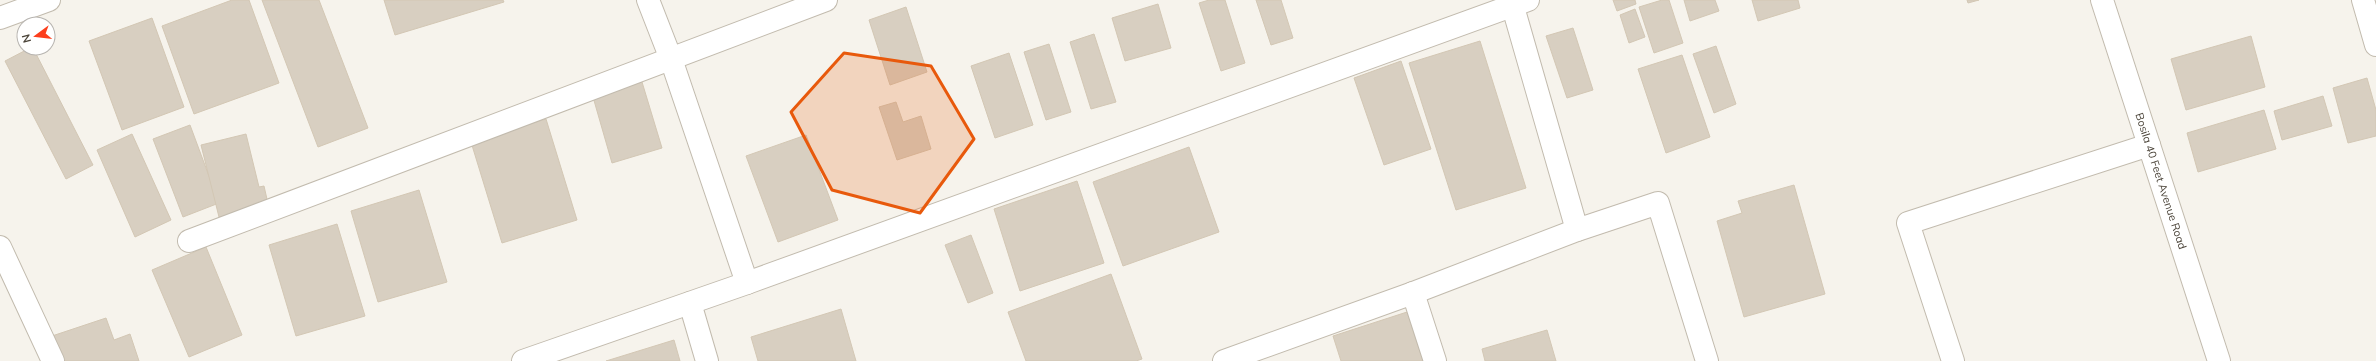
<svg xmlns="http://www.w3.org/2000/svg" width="2376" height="361" font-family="Mulish,sans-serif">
<rect width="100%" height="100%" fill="#f6f3ec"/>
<g fill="#d8cfc1" stroke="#d3c7b4">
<polygon points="232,0 249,0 279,83 194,114 162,26"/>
<polygon points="262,0 319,0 368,128 318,147"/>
<polygon points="384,0 503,0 504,2 395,35"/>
<polygon points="1209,0 1225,0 1245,63 1221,71 1199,3"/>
<polygon points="1256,0 1281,0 1293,38 1271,45"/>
<polygon points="1613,0 1635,0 1636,4 1617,11"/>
<polygon points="1662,0 1669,0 1683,43 1654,53 1639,7"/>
<polygon points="1684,0 1715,0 1719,11 1690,21"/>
<polygon points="1752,0 1798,0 1800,8 1758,21"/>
<polygon points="1967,0 1979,0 1968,3"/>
<polygon points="1158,4 1171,48 1125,61 1112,18"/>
<polygon points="906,7 927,72 890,85 869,20"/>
<polygon points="1635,9 1645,37 1629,43 1620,15"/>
<polygon points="152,18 184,107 122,130 89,41"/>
<polygon points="1573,28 1593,90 1567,98 1546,36"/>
<polygon points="1094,34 1116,102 1091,109 1070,42"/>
<polygon points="2251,36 2265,87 2186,110 2171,59"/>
<polygon points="1480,41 1526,188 1456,210 1409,63"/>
<polygon points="1049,44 1071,112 1046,120 1024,52"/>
<polygon points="1716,46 1736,104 1714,113 1693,54"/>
<polygon points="30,48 33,48 93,165 66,179 5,61"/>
<polygon points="1009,53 1033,125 995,138 971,66"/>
<polygon points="1682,55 1710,137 1666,153 1638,69"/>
<polygon points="1401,61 1431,149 1384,165 1354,78"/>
<polygon points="2367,78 2376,110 2376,136 2348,143 2333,88"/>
<polygon points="642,82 662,148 612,163 593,97"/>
<polygon points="2323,96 2332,126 2282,140 2274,111"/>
<polygon points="896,102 903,122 921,116 931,149 897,160 879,107"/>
<polygon points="2264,110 2276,149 2198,172 2187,133"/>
<polygon points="546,119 577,220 502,243 471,142"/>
<polygon points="190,125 219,203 183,217 153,139"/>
<polygon points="132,134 171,220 135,237 97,150"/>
<polygon points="246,134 259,187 264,186 269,208 219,217 201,145"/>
<polygon points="806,135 838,220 778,242 746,156"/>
<polygon points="1189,147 1219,232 1123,266 1093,182"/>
<polygon points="1077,181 1104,263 1020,291 994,209"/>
<polygon points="1794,185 1825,294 1744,317 1717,221 1742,213 1738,201"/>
<polygon points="419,190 447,282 378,302 351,211"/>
<polygon points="337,224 365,316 296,336 269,245"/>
<polygon points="971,235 993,293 968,303 945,245"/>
<polygon points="206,247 242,335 189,357 152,270"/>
<polygon points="1111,274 1142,359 1136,361 1026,361 1008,312"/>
<polygon points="841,309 856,361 758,361 751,337"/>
<polygon points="1407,312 1423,361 1341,361 1333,336"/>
<polygon points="106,318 114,340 130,334 139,361 57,361 49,337"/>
<polygon points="1547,330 1556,361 1485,361 1482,349"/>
<polygon points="674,340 680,361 606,361"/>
</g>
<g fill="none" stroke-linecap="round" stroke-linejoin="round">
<defs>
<g id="minor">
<polyline points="648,0 671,59 747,283"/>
<polyline points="1511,0 1577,230 1658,203 1707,361"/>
<polyline points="2102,0 2219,361"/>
<polyline points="2363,0 2376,45"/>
<polyline points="0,18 49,0"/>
<polyline points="189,241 826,0"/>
<polyline points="0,247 53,361"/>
<polyline points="1413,293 1435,361"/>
<polyline points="690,303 707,361"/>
<polyline points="523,361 747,283 1528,0"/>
<polyline points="1224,361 1413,293 1577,230"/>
<polyline points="1953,361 1908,223 2149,145"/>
</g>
</defs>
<use href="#minor" stroke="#c2bbae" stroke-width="24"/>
<use href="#minor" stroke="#fff" stroke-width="22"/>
</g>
<path fill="#e8590c" fill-opacity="0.2" stroke="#e8590c" stroke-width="3" stroke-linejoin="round" d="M844,53L931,66L974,139L920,213L832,190L791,112Z"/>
<g text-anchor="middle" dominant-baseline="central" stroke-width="3.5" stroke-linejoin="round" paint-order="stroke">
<g font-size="11" fill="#4b4439" stroke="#fff">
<text transform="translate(2161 181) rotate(72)">Bosila 40 Feet Avenue Road</text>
</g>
</g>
<g transform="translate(36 36) rotate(255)"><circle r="19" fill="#ffffff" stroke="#b7b4b0"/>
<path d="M0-3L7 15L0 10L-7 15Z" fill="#fc3f1d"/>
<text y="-6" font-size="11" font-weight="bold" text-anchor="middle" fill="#4b4439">N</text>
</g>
</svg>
